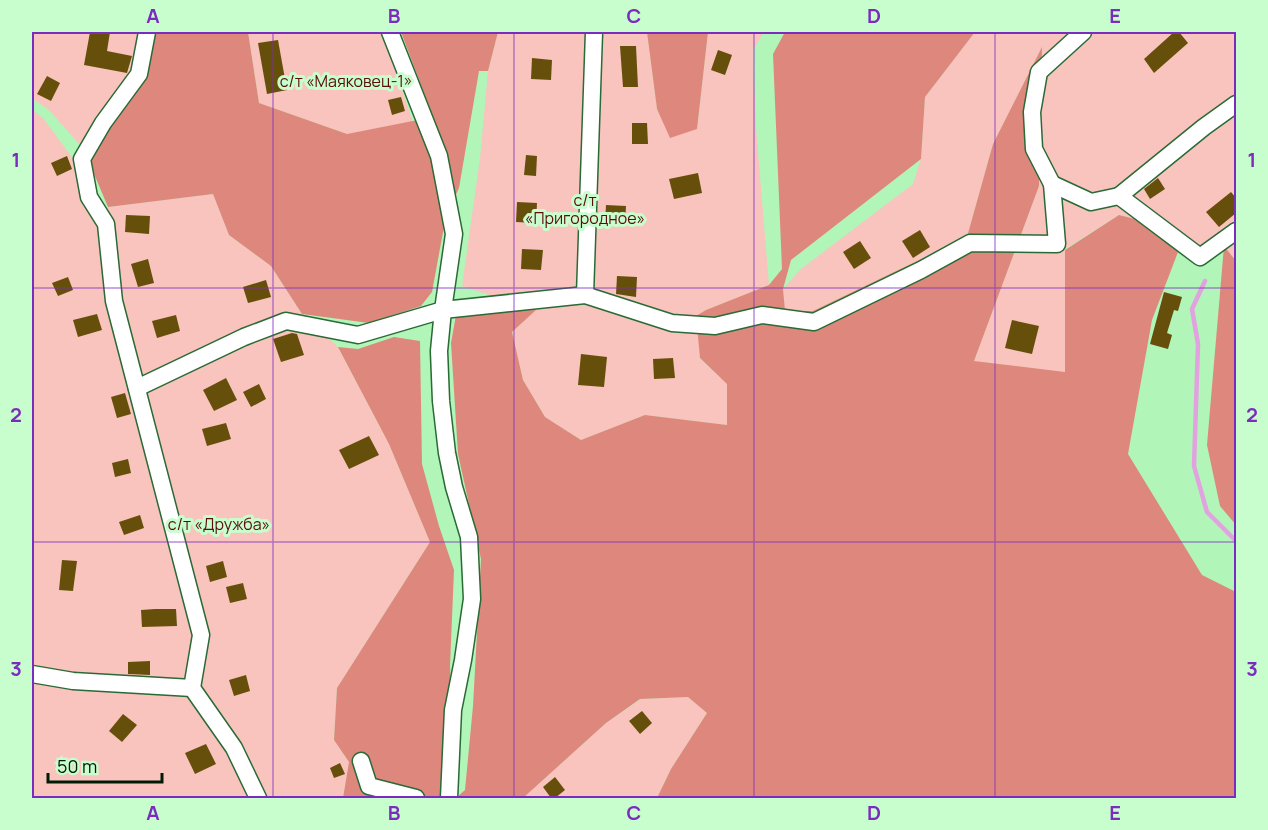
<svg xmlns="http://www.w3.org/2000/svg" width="1268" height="830" font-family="Manrope,sans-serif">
<rect width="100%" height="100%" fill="#b1f5b8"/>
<g fill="#f9c4bd">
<polygon points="32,32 143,32 134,76 81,146 49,110 32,98"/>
<polygon points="248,32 382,32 413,122 347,134 259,103"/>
<polygon points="498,32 647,32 657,109 697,129 708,32 764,32 753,50 756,127 769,285 706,310 700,358 727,384 727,425 645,415 581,440 545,417 523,380 512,332 535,310 462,286 480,158 488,71"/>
<polygon points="975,32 1236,32 1236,261 1224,246 1178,252 1151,223 1119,215 1065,249 1065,373 974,361 1039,186 1042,128 1041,49 993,144 967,237 813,311 784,311 783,289 801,269 913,184 921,159 925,97"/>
<polygon points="32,110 43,118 74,160 82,199 94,214 108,207 213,194 229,235 271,266 302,314 338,347 389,444 430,542 337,688 334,740 349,762 343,798 32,798"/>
<polygon points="688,697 707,713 671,769 657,798 523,798 606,723 641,699"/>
</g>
<g fill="#de887d">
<polygon points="156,32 248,32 259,103 347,134 433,117 401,32 498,32 488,71 479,71 459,188 446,216 432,292 421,306 369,323 302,314 271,266 229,235 213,194 108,207 89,162 110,127 147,77"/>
<polygon points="647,32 708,32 697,129 670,138 657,109"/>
<polygon points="785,32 975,32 925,97 921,159 791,260 783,289 785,311 813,311 967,237 993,144 1042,47 1039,186 974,361 1065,372 1065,250 1119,215 1151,223 1178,252 1152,320 1128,454 1202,575 1236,592 1236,798 657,798 671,769 707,713 688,697 640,699 606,723 523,798 343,798 349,762 334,740 337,688 430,542 389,444 338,347 358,349 394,337 420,341 422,464 439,526 454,570 450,666 456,798 465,790 473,706 481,559 458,454 451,343 456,315 466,312 536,310 512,332 523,380 545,417 581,440 645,415 727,425 727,384 700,358 696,316 706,310 769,285 782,269 773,54"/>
<polygon points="1224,246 1236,261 1236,525 1220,506 1207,445"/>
</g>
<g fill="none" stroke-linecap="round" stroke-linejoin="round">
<polyline stroke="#e1a2df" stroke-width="4.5" points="1205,281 1192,309 1198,344 1194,466 1207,512 1236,541"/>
</g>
<g fill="#664f0a">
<polygon points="90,32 110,32 107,51 132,56 127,73 84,65"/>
<polygon points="1174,32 1179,32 1188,43 1154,73 1144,59"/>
<polygon points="278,40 287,90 267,94 258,43"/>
<polygon points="620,46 636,46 638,87 623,87"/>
<polygon points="718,50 732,55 725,75 711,70"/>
<polygon points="532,58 552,60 551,80 531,79"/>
<polygon points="47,76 60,83 51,101 37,94"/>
<polygon points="401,97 405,111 392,115 388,100"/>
<polygon points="632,123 647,123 648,144 632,144"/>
<polygon points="526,155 537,156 536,176 524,175"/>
<polygon points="67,156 72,169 57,176 51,163"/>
<polygon points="698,173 702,193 674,199 669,179"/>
<polygon points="1158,178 1165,189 1150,199 1144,189"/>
<polygon points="1231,192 1236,198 1236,213 1219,227 1206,212"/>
<polygon points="517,202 537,203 536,223 516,222"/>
<polygon points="606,205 626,206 625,226 605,225"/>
<polygon points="126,215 150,216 149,234 125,232"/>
<polygon points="920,230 930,247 913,258 902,241"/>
<polygon points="860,241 871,258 854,269 843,252"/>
<polygon points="522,249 543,250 541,270 521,269"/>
<polygon points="148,259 154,283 138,287 131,264"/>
<polygon points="617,276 637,277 636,297 616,294"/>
<polygon points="68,277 73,290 58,296 52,283"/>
<polygon points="266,280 271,297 248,303 243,287"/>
<polygon points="1164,292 1182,297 1178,311 1174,310 1167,333 1172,335 1168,349 1150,344"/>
<polygon points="97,314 102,330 78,337 73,320"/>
<polygon points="176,315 180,331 157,338 152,321"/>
<polygon points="1012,320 1039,326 1032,354 1005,348"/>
<polygon points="292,333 297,334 304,355 281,362 273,339"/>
<polygon points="581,354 607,357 604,387 578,385"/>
<polygon points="673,358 675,378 654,379 653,359"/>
<polygon points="226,378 237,400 214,411 203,390"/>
<polygon points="259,384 266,399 251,407 243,392"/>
<polygon points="125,393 131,414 117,418 111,397"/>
<polygon points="226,423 231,439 207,446 202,429"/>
<polygon points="369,436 379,455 349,469 339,450"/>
<polygon points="128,459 131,473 115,477 112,463"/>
<polygon points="140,515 144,528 124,535 119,522"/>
<polygon points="62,560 77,561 73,591 59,590"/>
<polygon points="223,561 227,577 210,582 206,566"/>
<polygon points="243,583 247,599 230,603 226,587"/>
<polygon points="155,609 176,609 177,626 142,627 141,610"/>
<polygon points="150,661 150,675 128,674 128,662"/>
<polygon points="246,675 250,691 234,696 229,680"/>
<polygon points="642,711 652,723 640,734 629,721"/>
<polygon points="123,714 137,725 122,742 109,731"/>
<polygon points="206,744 216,764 195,774 185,753"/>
<polygon points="340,763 345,774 334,778 330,768"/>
<polygon points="555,777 565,790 555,798 551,798 543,787"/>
</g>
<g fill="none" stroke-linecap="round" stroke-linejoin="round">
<defs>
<g id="minor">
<polyline points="147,32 139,74 103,123 82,159 89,197 106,224 114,301 201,635 192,688 234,748 258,798"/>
<polyline points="390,32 439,156 454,234 443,310 439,351 441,401 447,453 454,487 469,537 472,599 463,660 453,710 449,798"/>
<polyline points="1052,184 1091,202 1119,196 1200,257 1236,231"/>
<polyline points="1119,196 1204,127 1236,104"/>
<polyline points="585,295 594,32"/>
<polyline points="137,388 244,337 286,321 358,335 443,310 585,295 672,323 715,326 762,315 814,322 921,270 970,243 1057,244 1052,184 1034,149 1032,112 1039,72 1083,32"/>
<polyline points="32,674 73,681 192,688"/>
<polyline points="361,761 369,786 416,798"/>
</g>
</defs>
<use href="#minor" stroke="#296a35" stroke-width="19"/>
<use href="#minor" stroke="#fff" stroke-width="16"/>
</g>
<path fill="none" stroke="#7b2cbf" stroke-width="1.5" stroke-opacity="0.55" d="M273,32V798M514,32V798M754,32V798M995,32V798M32,288H1236M32,542H1236"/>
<g text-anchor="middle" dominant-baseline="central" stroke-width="6" stroke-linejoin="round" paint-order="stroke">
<g font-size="16" fill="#5b0d0c" stroke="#c8fece">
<text x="346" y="81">с/т «Маяковец-1»</text>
<text x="585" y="200">с/т<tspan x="585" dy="18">«Пригородное»</tspan></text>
<text x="219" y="524">с/т «Дружба»</text>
</g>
</g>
<rect width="1268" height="830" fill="none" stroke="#c8fece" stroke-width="66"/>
<path d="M48 773v9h114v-9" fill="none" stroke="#011a05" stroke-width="3"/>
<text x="57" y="773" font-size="18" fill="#011a05" stroke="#c8fece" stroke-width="4.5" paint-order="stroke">50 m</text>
<rect x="33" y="33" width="1202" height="764" fill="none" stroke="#7b2cbf" stroke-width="2"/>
<g font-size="20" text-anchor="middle" font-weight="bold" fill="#7b2cbf">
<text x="153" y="23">A</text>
<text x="394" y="23">B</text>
<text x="634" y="23">C</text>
<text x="874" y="23">D</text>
<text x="1115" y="23">E</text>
<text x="16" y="167">1</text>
<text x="1252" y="167">1</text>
<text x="16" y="422">2</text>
<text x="1252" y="422">2</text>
<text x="16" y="676">3</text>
<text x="1252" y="676">3</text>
<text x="153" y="820">A</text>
<text x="394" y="820">B</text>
<text x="634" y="820">C</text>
<text x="874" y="820">D</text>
<text x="1115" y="820">E</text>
</g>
</svg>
